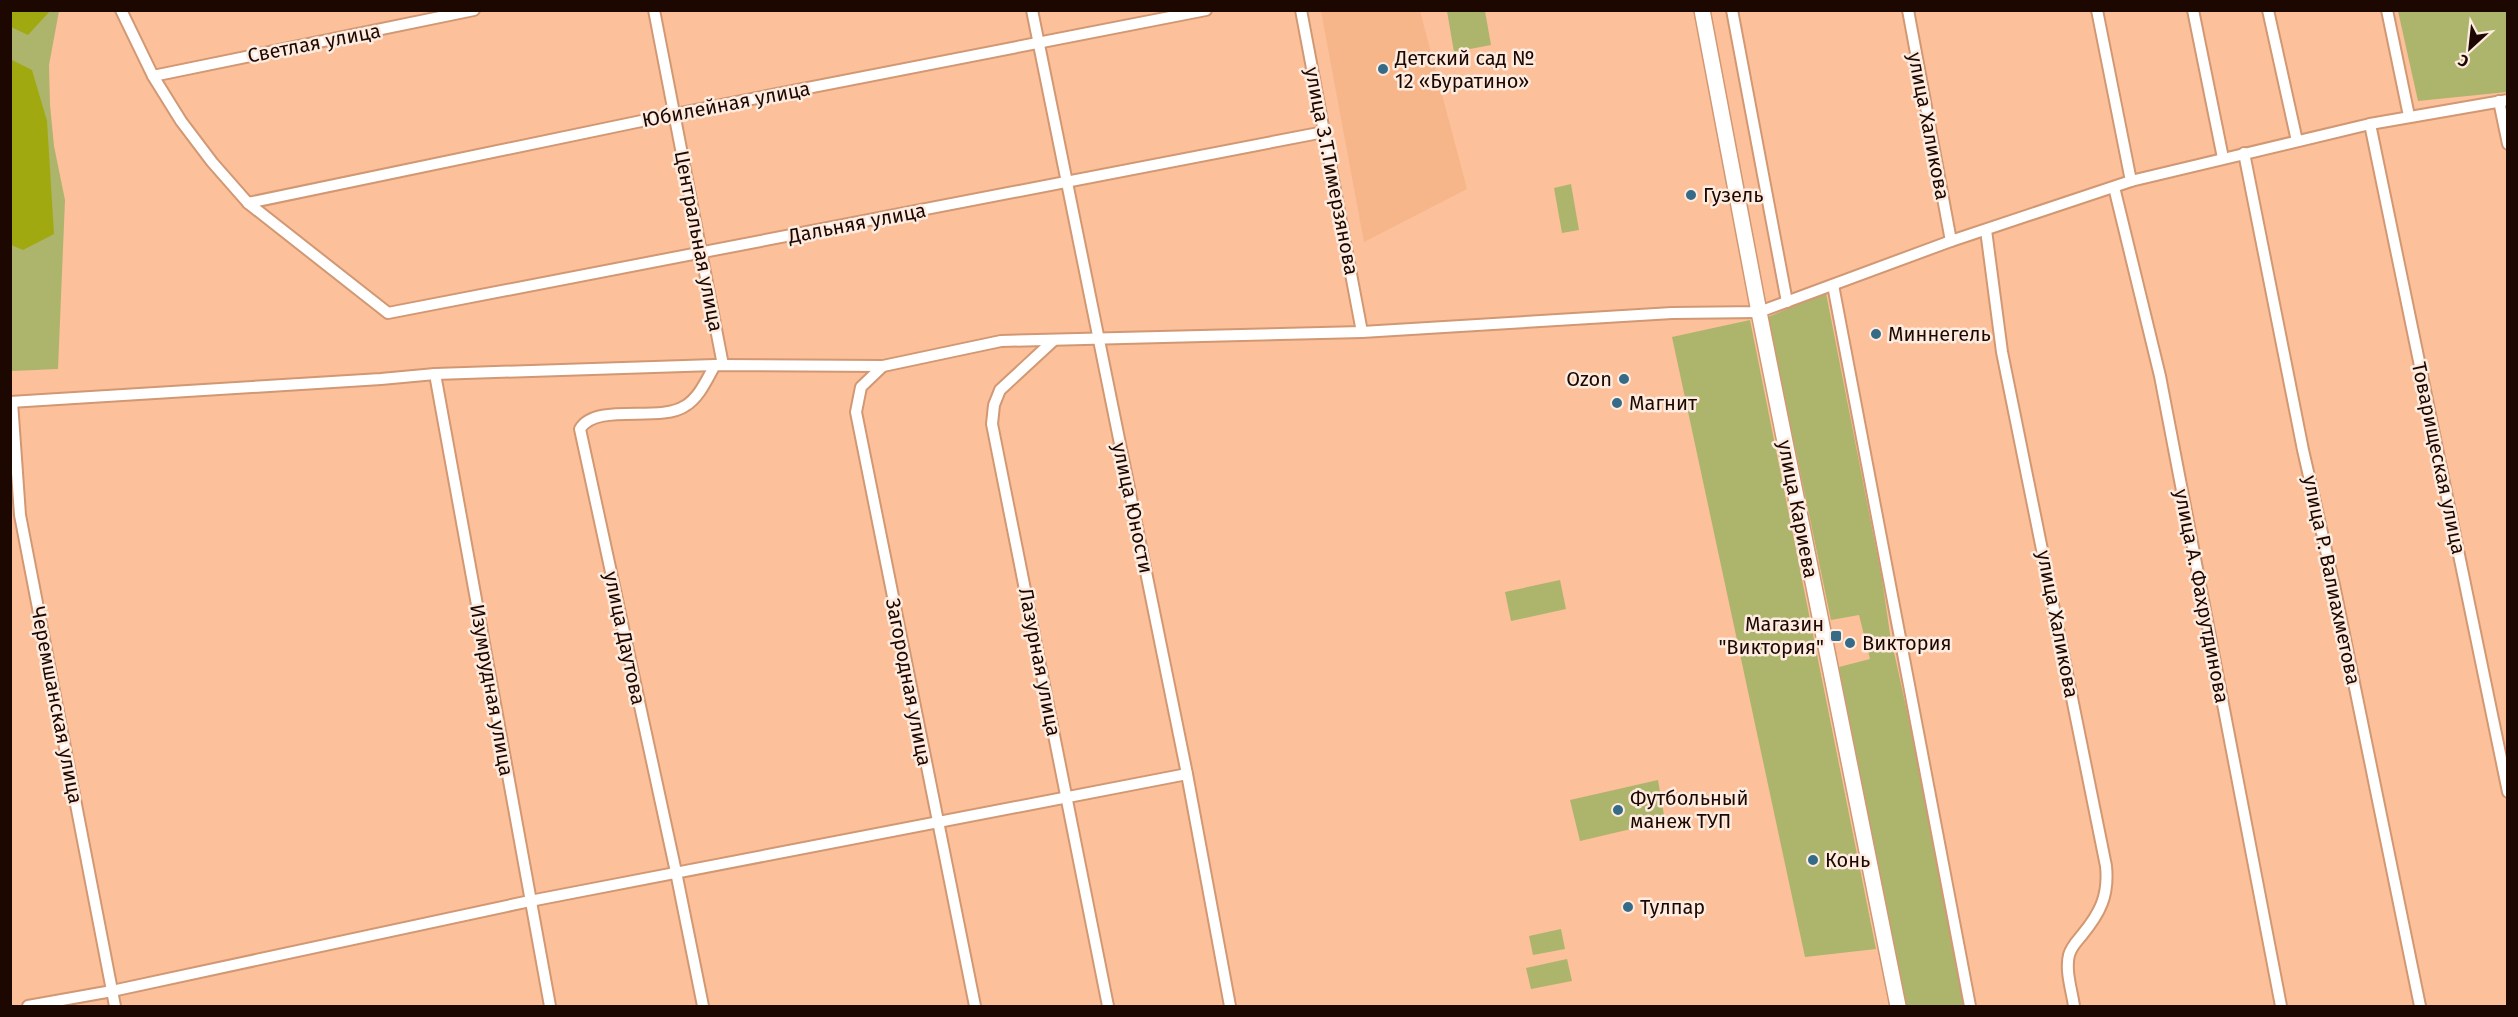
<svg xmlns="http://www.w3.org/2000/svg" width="2518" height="1017" font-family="'Fira Sans',sans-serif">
<rect width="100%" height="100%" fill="#fcc09a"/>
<polygon fill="#f7b58a" points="1321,11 1420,11 1467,189 1364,242"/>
<g fill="#adb46c">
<polygon points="11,11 59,11 49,65 50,105 54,146 65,200 58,369 11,371"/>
<polygon points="1447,11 1485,11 1491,45 1454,52"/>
<polygon points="2398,11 2507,11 2507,92 2418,101"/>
<polygon points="1571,184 1579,230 1562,233 1554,188"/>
<polygon points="1826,293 1882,579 1890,634 1916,752 1966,1006 1906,1006 1839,667 1870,659 1859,615 1831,620 1768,317"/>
<polygon points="1750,320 1876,949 1805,957 1672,337"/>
<polygon points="1560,580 1566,609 1511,621 1505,592"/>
<polygon points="1658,780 1665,821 1580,841 1570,800"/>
<polygon points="1561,929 1565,949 1533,955 1529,936"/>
<polygon points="1567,959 1572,981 1531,989 1526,968"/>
</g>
<g fill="#a0aa10">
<polygon points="11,10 50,10 50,11 28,35 11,27"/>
<polygon points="10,59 32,70 47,121 54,234 23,250 11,245"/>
</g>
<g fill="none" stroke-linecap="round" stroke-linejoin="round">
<defs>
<g id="minor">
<polyline points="121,10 153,76 181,121 212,162 248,203 388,313 1324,132"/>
<polyline points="654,10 723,365"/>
<polyline points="1032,10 1187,774 1230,1006"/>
<polyline points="1301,10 1362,332"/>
<polyline points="1732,10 1787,302"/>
<polyline points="1908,10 1951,241"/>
<polyline points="2097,10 2131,181"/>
<polyline points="2193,10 2223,158"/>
<polyline points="2268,10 2297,141"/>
<polyline points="2387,10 2409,116"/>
<polyline points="153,76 474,10"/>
<polyline points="2499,101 2508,144"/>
<polyline points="2370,124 2508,792"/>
<polyline points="2244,153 2303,450 2334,585 2420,1006"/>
<polyline points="2114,187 2160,376 2281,1006"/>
<polyline points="248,203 675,114 1206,10"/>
<path d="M1986,230L2002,352L2106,866C2109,896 2100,913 2082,935C2077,941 2071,947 2069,955C2065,971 2072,991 2074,1006"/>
<polyline points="1833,285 1970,1006"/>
<polyline points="1054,340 1000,390 994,405 992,424 1108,1006"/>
<polyline points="883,366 861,387 856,412 975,1006"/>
<polyline points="435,374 550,1006"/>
<polyline points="10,402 381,379 435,374 715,365 883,366 1001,341 1362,332 1672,313 1759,312 1951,241 2131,181 2370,124 2508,100"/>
<polyline points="12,402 20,515 115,1006"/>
<polyline points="28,1006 112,991 530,901 1187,774"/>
<path d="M703,1006L676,872L580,429C596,402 660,423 685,406C699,398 707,379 715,365"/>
</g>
<polyline id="secondary" points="1702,10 1759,312 1898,1006"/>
</defs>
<use href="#minor" stroke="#d19873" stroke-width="14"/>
<use href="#secondary" stroke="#d19873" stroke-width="18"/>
<use href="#minor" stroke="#fff" stroke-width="10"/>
<use href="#secondary" stroke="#fff" stroke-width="15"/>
</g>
<g fill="#366b87" stroke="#ffece0" stroke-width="2">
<circle cx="1383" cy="69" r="6"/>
<circle cx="1691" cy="195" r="6"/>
<circle cx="1876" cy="334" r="6"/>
<circle cx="1624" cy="379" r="6"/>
<circle cx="1617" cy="403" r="6"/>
<rect x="1830" y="630" width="12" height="12" rx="3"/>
<circle cx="1850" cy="643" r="6"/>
<circle cx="1618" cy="810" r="6"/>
<circle cx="1813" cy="860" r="6"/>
<circle cx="1628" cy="907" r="6"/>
</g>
<g text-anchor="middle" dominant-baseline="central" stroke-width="5" stroke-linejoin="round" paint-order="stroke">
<g font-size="20" fill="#1c0800" stroke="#ffece0">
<text transform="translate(314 43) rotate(-11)">Светлая улица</text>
<text transform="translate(726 104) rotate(-11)">Юбилейная улица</text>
<text transform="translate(1929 126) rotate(79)">улица Халикова</text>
<text transform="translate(1332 171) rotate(79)">улица З.Т.Тимерзянова</text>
<text transform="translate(857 223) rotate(-11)">Дальняя улица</text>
<text transform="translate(699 241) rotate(79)">Центральная улица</text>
<text transform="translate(2439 458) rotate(78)">Товарищеская улица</text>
<text transform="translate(1133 508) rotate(78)">улица Юности</text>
<text transform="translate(1798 509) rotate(79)">улица Кариева</text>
<text transform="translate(2332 580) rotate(78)">улица Р. Валиахметова</text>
<text transform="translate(2202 596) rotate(79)">улица А. Фахрутдинова</text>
<text transform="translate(2058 624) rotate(79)">улица Халикова</text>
<text transform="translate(625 638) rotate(78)">улица Даутова</text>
<text transform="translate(1040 662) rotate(79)">Лазурная улица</text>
<text transform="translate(909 682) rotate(79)">Загородная улица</text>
<text transform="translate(492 690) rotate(80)">Изумрудная улица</text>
<text transform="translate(57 705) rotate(79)">Черемшанская улица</text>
</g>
<g font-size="20" fill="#1c0800" stroke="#ffece0" text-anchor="start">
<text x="1395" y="58">Детский сад №<tspan x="1395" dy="23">12 «Буратино»</tspan></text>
<text x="1703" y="195">Гузель</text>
<text x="1888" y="334">Миннегель</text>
<text x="1612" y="379" text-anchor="end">Ozon</text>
<text x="1629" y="403">Магнит</text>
<text x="1824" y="624" text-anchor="end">Магазин<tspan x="1824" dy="23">"Виктория"</tspan></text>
<text x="1862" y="643">Виктория</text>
<text x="1630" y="798">Футбольный<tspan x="1630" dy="23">манеж ТУП</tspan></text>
<text x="1825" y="860">Конь</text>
<text x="1640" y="907">Тулпар</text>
</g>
</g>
<rect width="2518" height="1017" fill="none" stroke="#1c0800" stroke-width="24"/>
<g transform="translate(2470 48) rotate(207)" stroke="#ffece0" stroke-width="4.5" paint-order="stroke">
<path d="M0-4.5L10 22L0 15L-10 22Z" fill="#1c0800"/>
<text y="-9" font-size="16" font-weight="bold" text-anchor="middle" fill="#1c0800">С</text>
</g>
</svg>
